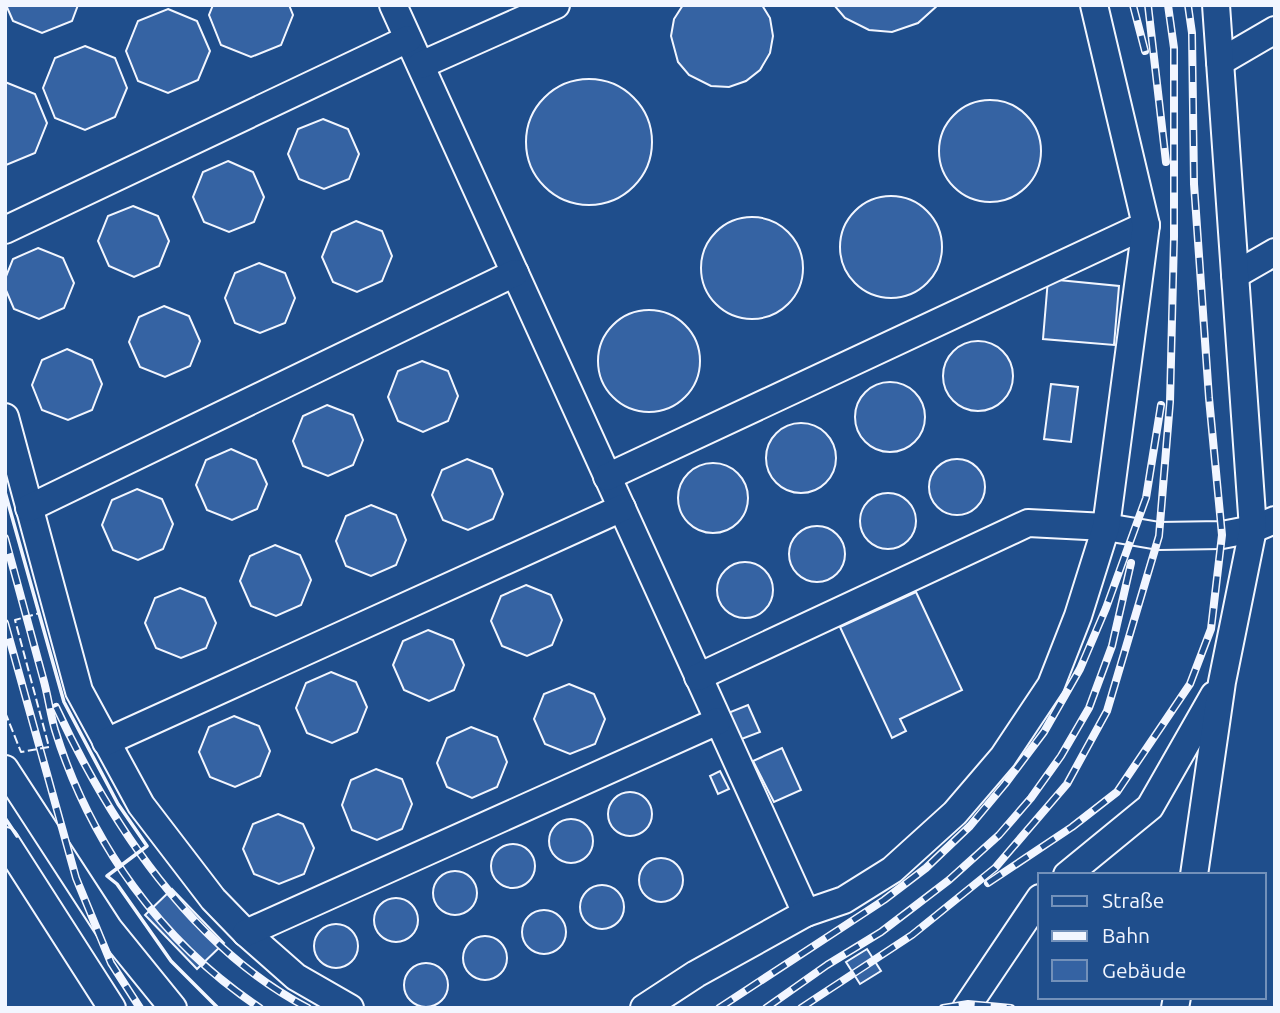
<svg xmlns="http://www.w3.org/2000/svg" width="1280" height="1013" font-family="Ubuntu,sans-serif">
<rect width="100%" height="100%" fill="#1f4e8c"/>
<g fill="#3563a3" stroke="#f2f6ff" stroke-width="2">
<polygon points="6,5 78,5 72,21 42,33 13,21"/>
<polygon points="213,5 289,5 293,15 281,45 251,57 221,45 209,15"/>
<polygon points="683,5 762,5 770,18 773,36 770,53 760,70 746,81 729,87 711,86 689,75 678,62 671,36 674,19"/>
<polygon points="834,5 938,5 918,23 892,32 869,30 845,18"/>
<polygon points="168,9 197,21 210,51 198,80 168,93 138,81 126,51 138,21"/>
<polygon points="85,46 115,58 127,88 115,117 85,130 55,118 43,88 55,58"/>
<circle cx="589" cy="142" r="63"/>
<polygon points="5,82 35,94 47,123 35,153 6,165"/>
<circle cx="990" cy="151" r="51"/>
<polygon points="323,119 348,129 359,154 349,179 324,189 299,179 288,154 298,129"/>
<polygon points="228,161 253,172 264,197 254,222 229,232 204,222 193,197 203,172"/>
<circle cx="891" cy="247" r="51"/>
<polygon points="133,206 158,216 169,241 159,266 134,277 109,266 98,241 108,216"/>
<circle cx="752" cy="268" r="51"/>
<polygon points="356,221 382,231 392,256 382,281 357,292 333,282 322,257 332,232"/>
<polygon points="38,248 63,258 74,283 64,308 39,319 14,309 5,288 5,279 13,259"/>
<polygon points="259,263 285,273 295,298 285,323 260,333 235,323 225,298 235,273"/>
<polygon points="1048,279 1119,286 1114,345 1043,339"/>
<polygon points="164,306 189,316 200,341 190,366 165,377 140,367 129,342 139,317"/>
<circle cx="649" cy="361" r="51"/>
<circle cx="978" cy="376" r="35"/>
<polygon points="67,349 92,360 102,384 92,410 68,420 42,410 32,385 42,360"/>
<polygon points="422,361 448,371 458,396 448,421 423,432 398,421 388,397 398,371"/>
<circle cx="890" cy="417" r="35"/>
<polygon points="1051,384 1078,387 1071,442 1044,439"/>
<polygon points="327,405 353,415 363,440 353,465 328,476 303,466 293,441 303,416"/>
<circle cx="801" cy="458" r="35"/>
<polygon points="231,449 256,460 267,484 257,509 232,520 207,510 196,485 206,460"/>
<circle cx="957" cy="487" r="28"/>
<polygon points="467,459 492,469 503,494 493,519 468,530 443,520 432,495 442,470"/>
<circle cx="713" cy="498" r="35"/>
<polygon points="137,489 162,499 173,524 163,549 138,560 113,550 102,525 112,500"/>
<circle cx="888" cy="521" r="28"/>
<polygon points="371,505 396,515 406,540 396,565 371,576 346,566 336,541 346,516"/>
<circle cx="817" cy="554" r="28"/>
<polygon points="275,545 300,555 311,580 301,605 276,616 251,606 240,581 250,556"/>
<circle cx="745" cy="590" r="28"/>
<polygon points="526,585 551,595 562,620 552,645 527,656 502,646 491,621 501,596"/>
<polygon points="180,588 205,598 216,623 206,648 181,658 156,648 145,623 155,598"/>
<polygon points="916,592 962,690 900,719 906,731 892,738 840,627"/>
<polygon points="428,630 453,640 464,665 454,690 429,701 404,690 393,665 403,641"/>
<polygon points="331,672 356,682 367,707 357,732 332,743 307,733 296,708 306,683"/>
<polygon points="569,684 594,694 605,719 595,744 570,754 545,744 534,719 544,694"/>
<polygon points="748,705 760,732 739,740 728,713"/>
<polygon points="234,716 259,726 270,751 260,776 235,787 210,777 199,752 209,727"/>
<polygon points="471,727 497,737 507,762 497,787 472,798 447,787 437,763 447,738"/>
<polygon points="782,748 801,790 774,802 753,761"/>
<polygon points="376,769 402,779 412,804 402,829 377,840 352,830 342,805 351,780"/>
<polygon points="720,771 729,789 718,794 710,776"/>
<circle cx="630" cy="814" r="22"/>
<polygon points="278,814 303,824 314,848 304,874 279,884 254,874 243,849 253,824"/>
<circle cx="571" cy="841" r="22"/>
<circle cx="513" cy="866" r="22"/>
<circle cx="661" cy="880" r="22"/>
<circle cx="455" cy="893" r="22"/>
<circle cx="602" cy="907" r="22"/>
<polygon points="172,889 224,943 197,969 145,915"/>
<circle cx="396" cy="920" r="22"/>
<circle cx="544" cy="932" r="22"/>
<circle cx="336" cy="946" r="22"/>
<circle cx="485" cy="958" r="22"/>
<polygon points="867,949 881,971 860,984 846,962"/>
<circle cx="426" cy="985" r="22"/>
</g>
<g fill="none" stroke-linecap="round" stroke-linejoin="round">
<defs>
<g id="minor">
<polyline points="393,5 806,913"/>
<polyline points="1220,62 1275,30"/>
<polyline points="421,65 556,5"/>
<polyline points="5,230 408,39"/>
<polyline points="1235,275 1275,252"/>
<polyline points="5,417 79,691 141,805 213,899 246,933 296,977 350,1008"/>
<polyline points="607,477 1146,225"/>
<polyline points="29,508 515,273"/>
<polyline points="698,677 1028,523 1106,527 1159,536 1222,535 1253,529 1275,520"/>
<polyline points="106,742 622,508"/>
<polyline points="5,769 109,929 173,1008"/>
<polyline points="5,841 112,1008"/>
<polyline points="1067,875 1150,807 1214,695"/>
<polyline points="1194,875 1222,682 1253,529 1216,5"/>
<polyline points="246,933 718,721"/>
<polyline points="644,1008 696,974 806,913 844,900 892,870 955,813 1003,757 1051,685 1078,616 1106,527 1146,225 1094,5"/>
<polyline points="966,1008 1040,898"/>
<polyline points="1175,1008 1177,997"/>
</g>
</defs>
<use href="#minor" stroke="#f2f6ff" stroke-width="30"/>
<use href="#minor" stroke="#1f4e8c" stroke-width="26"/>
<defs>
<g id="rail">
<polyline points="1133,5 1145,51"/>
<polyline points="1148,5 1166,162"/>
<path d="M5,538C18,585 30,631 43,678C48,695 50,713 55,730C90,843 161,942 260,1008"/>
<polyline points="5,623 76,878 111,963 140,1008"/>
<path d="M56,707C110,823 192,948 308,1008"/>
<polyline points="988,883 1072,827 1117,792 1190,684 1211,629 1222,535 1209,398 1194,184 1192,33 1188,5"/>
<polyline points="719,1008 884,900 926,868 970,826 1005,784 1044,732 1080,669 1106,608 1146,498 1161,405"/>
<polyline points="766,1008 827,965 881,932 949,880 999,835 1031,798 1061,756 1089,708 1112,646 1131,563"/>
<polyline points="801,1008 912,935 995,868 1067,784 1107,711 1159,536 1170,402 1174,237 1174,48 1168,5"/>
<polyline points="943,1008 968,1004 1011,1008"/>
</g>
</defs>
<use href="#rail" stroke="#f2f6ff" stroke-width="8"/>
<use href="#rail" stroke="#1f4e8c" stroke-width="5" stroke-dasharray="16" stroke-linecap="butt"/>
<polyline stroke="#f2f6ff" stroke-width="2" stroke-dasharray="9 3.5" stroke-linecap="butt" points="5,712 21,752 49,747 15,620 40,613"/>
<g stroke="#f2f6ff" stroke-width="3.5">
<polyline points="5,492 64,702 118,804 147,846 107,876 117,884 171,961 218,1008"/>
<polyline points="5,818 17,836"/>
</g>
</g>
<rect width="1280" height="1013" fill="none" stroke="#f2f6ff" stroke-width="14"/>
<rect x="1038" y="873" width="228" height="126" fill="#1f4e8c" stroke="#7391ba" stroke-width="2"/>
<rect x="1052" y="896" width="35" height="10" fill="#1f4e8c" stroke="#7391ba" stroke-width="2"/>
<text x="1102" y="908" font-size="21" fill="#f2f6ff">Straße</text>
<rect x="1052" y="931" width="35" height="10" fill="#f2f6ff" stroke="#7391ba" stroke-width="2"/>
<text x="1102" y="943" font-size="21" fill="#f2f6ff">Bahn</text>
<rect x="1052" y="960" width="35" height="21" fill="#3563a3" stroke="#7391ba" stroke-width="2"/>
<text x="1102" y="978" font-size="21" fill="#f2f6ff">Gebäude</text>
</svg>
